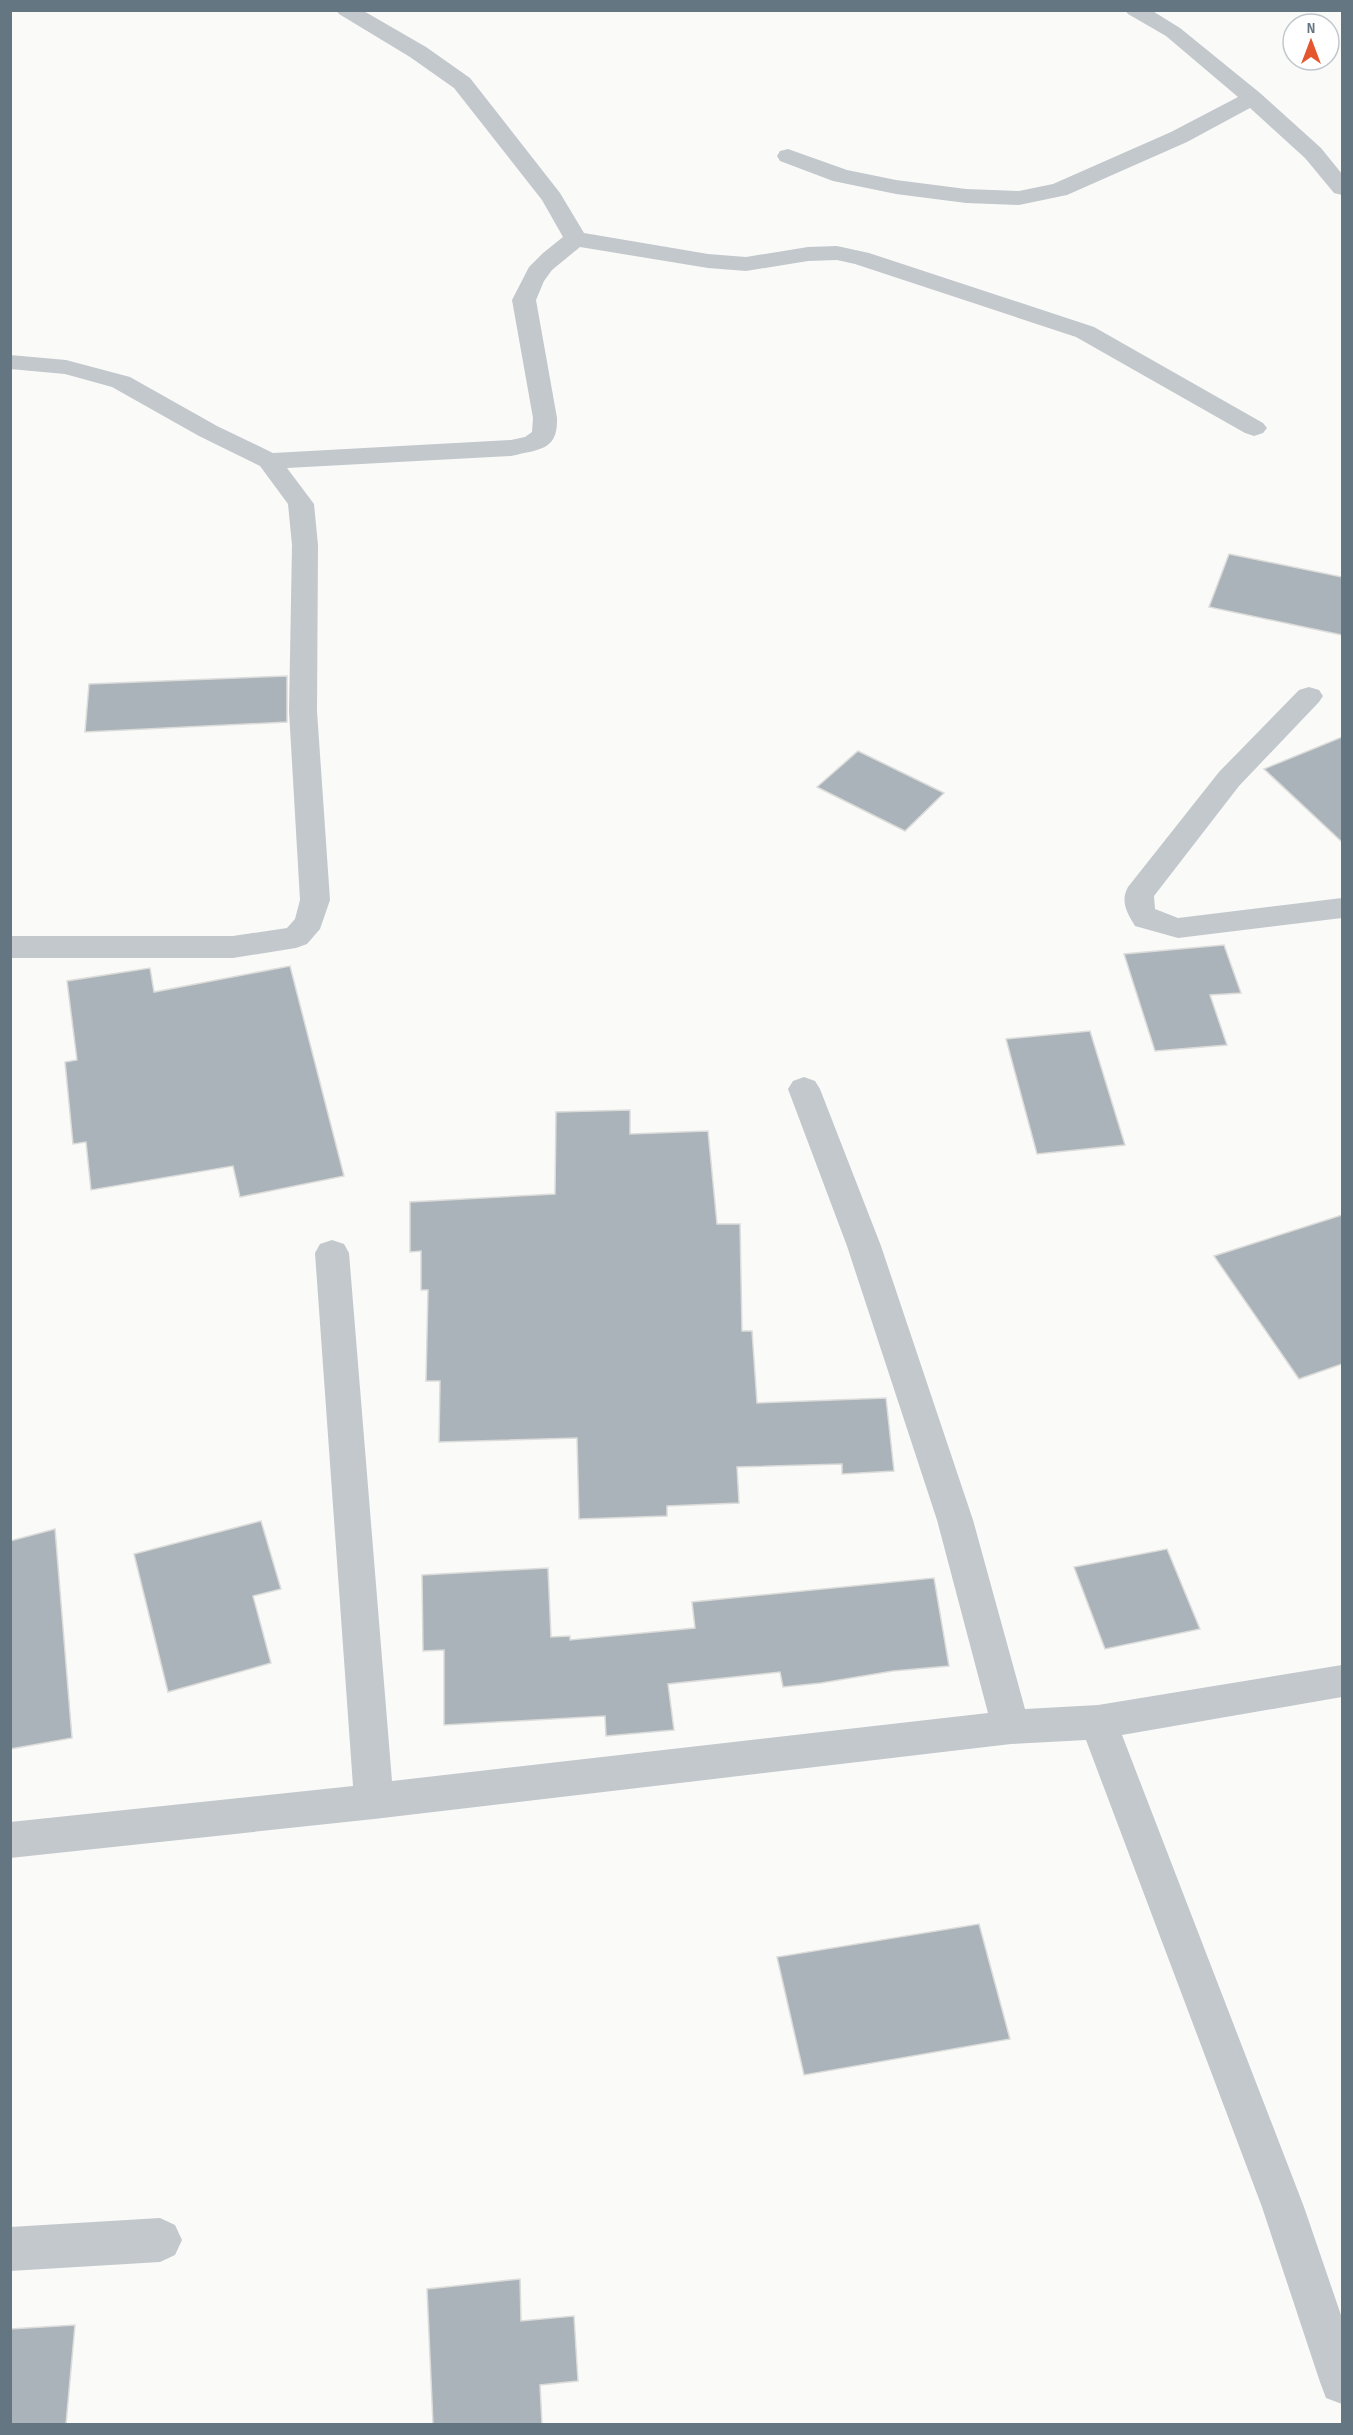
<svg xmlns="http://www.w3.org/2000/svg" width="1353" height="2435" font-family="'Sofia Sans Condensed',sans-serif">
<rect width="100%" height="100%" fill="#fafaf8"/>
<g fill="#aab3b9" stroke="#dcdcda" stroke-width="1.5">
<polygon points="1229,554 1342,577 1342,635 1209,607"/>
<polygon points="287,676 287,722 85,732 89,684"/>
<polygon points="1342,737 1342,842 1264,769"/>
<polygon points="858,751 944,793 905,831 817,787"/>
<polygon points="1224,945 1241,993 1210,995 1227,1045 1155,1051 1124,954"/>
<polygon points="290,966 344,1176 240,1197 233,1166 91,1190 86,1142 73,1144 65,1062 77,1060 67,981 150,968 154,992"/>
<polygon points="1090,1031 1125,1145 1037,1154 1006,1039"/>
<polygon points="630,1110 630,1134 708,1131 717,1224 740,1224 742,1331 752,1331 757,1403 886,1398 894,1471 842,1474 842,1464 737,1467 739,1503 667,1506 667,1516 579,1519 577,1438 439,1442 440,1381 426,1381 428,1290 421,1290 421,1251 410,1252 410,1202 555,1194 556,1112"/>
<polygon points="1342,1215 1342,1364 1299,1379 1214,1256"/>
<polygon points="261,1521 281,1589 253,1596 271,1663 168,1692 134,1554"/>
<polygon points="55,1529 72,1738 10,1749 10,1541"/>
<polygon points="1167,1549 1200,1629 1105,1649 1074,1567"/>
<polygon points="548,1568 551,1637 570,1636 570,1640 695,1628 692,1602 934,1578 949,1666 893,1671 821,1683 783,1687 780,1672 668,1684 674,1730 606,1736 605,1716 444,1725 444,1650 423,1651 422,1575"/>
<polygon points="979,1924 1010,2039 804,2075 777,1957"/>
<polygon points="520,2279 521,2321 574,2316 578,2381 540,2385 542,2424 433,2424 427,2289"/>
<polygon points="75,2325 66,2424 10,2424 10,2329"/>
</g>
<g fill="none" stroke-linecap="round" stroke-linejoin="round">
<g fill="#c3c8cc" fill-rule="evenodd">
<path d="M336,10H362L426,47L470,78L560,193L584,233L708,254L746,257L808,247L837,246L869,253L1094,327L1263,423L1267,428L1263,433L1254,436L1245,433L1076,337L855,264L837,260L808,261L746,271L708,268L580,247L552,270L544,281L536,300L557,418C558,451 539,449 511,456L287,468L314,504L318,545L317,711L330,900L320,929L307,944L296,948L233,958H10V936H233L287,928L295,919L300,900L289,711L292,545L288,504L260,466L199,436L112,387L65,374L10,369V355L66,360L130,377L217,426L273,453L511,440L525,437L532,432L533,418L512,300L529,267L543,253L563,237L542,200L454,88L410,57L339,14Z"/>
<polygon points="1125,10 1151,10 1180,28 1260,93 1321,148 1342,174 1342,195 1334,193 1305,158 1250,108 1187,142 1067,195 1019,205 966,203 896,194 833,181 780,161 777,156 780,151 788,149 847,170 896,180 966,189 1019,191 1053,184 1171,132 1238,97 1166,36 1128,14"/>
<path d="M1309,687L1319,690L1323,696L1319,702L1239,786L1154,896L1155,909L1178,918L1342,898V918L1178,938L1135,926C1127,913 1120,901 1128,887L1219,772L1299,690Z"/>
<polygon points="804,1077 815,1081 820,1089 881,1246 973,1520 1025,1709 1098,1705 1342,1665 1342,1697 1122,1735 1304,2207 1342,2318 1342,2404 1326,2398 1320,2382 1262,2207 1086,1740 1011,1744 374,1819 10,1858 10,1822 353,1786 315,1253 320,1244 332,1240 344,1244 349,1253 392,1781 988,1713 937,1520 847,1246 788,1089 793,1081"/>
<polygon points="160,2218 175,2225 182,2240 175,2255 160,2262 10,2271 10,2227"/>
</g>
</g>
<rect width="1353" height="2435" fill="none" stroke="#657683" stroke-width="24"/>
<g transform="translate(1311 42)"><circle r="28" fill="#ffffff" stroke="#c1c8cd" stroke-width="1.5"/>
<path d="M0-4.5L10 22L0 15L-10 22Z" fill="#e4572e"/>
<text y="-9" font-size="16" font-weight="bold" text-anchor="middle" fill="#657683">N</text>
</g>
</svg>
